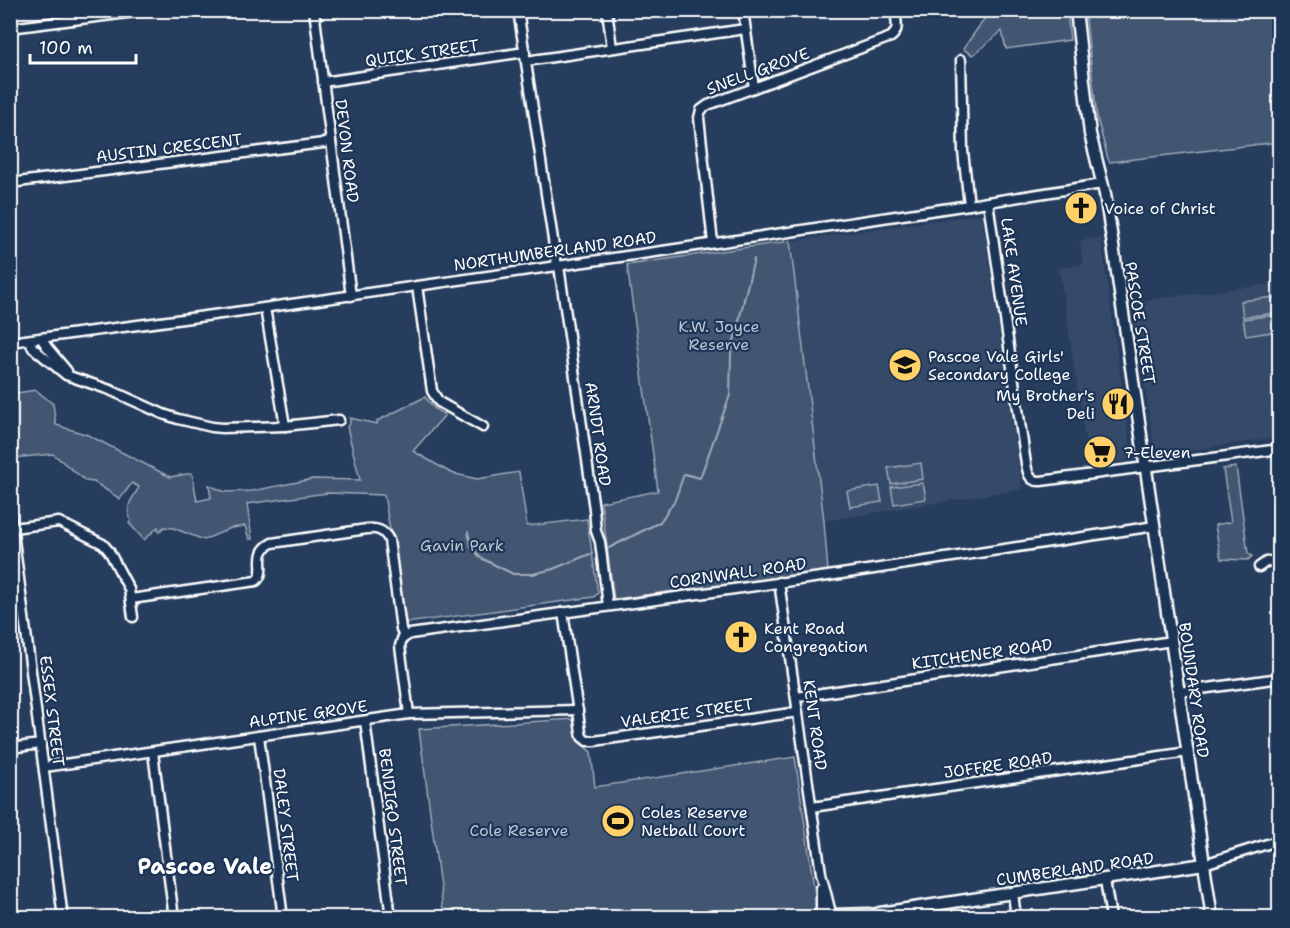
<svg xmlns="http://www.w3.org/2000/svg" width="1290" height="928" font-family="'Shantell Sans',sans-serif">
<rect width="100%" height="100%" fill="#263d5e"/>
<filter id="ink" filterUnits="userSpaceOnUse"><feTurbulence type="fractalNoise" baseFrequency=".0167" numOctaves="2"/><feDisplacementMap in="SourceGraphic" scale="12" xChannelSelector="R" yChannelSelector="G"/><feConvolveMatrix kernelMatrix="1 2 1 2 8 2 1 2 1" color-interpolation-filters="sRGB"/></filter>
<g filter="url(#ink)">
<g fill="#344a68">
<polygon points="982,214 1022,489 824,521 790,241"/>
<polygon points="1101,237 1132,460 1089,465 1059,268 1083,264 1080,244 1078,241"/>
<polygon points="1279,283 1279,437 1160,455 1155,451 1131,302"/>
</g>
<g fill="#425672" stroke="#a0aab8" stroke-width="1.5">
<polygon points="992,11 1067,11 1070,40 1006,49 1002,31 973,55 963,49 990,11"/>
<polygon points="1085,11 1279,11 1279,142 1110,162 1108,159 1097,118"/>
<polygon points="790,241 824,521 828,571 614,599 601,502 658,491 627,265"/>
<polygon points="1274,297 1276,313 1243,317 1241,301"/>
<polygon points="1276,315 1278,331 1246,336 1243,319"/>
<path d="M36,390L53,404L56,425L88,435L170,477L192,473L197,501L211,498L209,485L225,492L252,491L313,479L360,480L347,427L350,424V418L377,424V421L425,397L435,409L445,415L413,451L451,473L477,479L519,472L527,526L587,519L598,593L594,597L406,623L384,495L327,493L247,504L252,539H249L245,526L231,528L204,540L173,528L164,527L159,532L158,527L144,540L129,523L131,521C124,506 132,500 139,487L132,483L120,499L94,482L86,481L53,454L13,458L11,435L10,394Z"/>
<polygon points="921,463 923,479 891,484 888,468"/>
<polygon points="1236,467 1248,553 1252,556 1248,560 1221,559 1215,525 1231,522 1223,469"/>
<polygon points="923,483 926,499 894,504 891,487"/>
<polygon points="879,486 882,502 850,507 847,491"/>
<polygon points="574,719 578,741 591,752 595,787 795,757 818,915 801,918 444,917 419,729"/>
</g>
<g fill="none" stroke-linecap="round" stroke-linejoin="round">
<g stroke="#a4aebb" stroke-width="2">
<polyline points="468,532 471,546 481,558 513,574 533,574 553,569 590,554"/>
<polyline points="609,548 660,522 675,500 684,474 700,478 730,395 731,353 754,259"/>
</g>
<defs>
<g id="minor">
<polyline points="314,10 351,296"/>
<polyline points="518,10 557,266"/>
<polyline points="607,10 612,48"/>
<polyline points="743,10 754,88"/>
<polyline points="10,28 151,10"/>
<polyline points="961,60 963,151 969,205"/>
<polyline points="526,61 745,29"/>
<polyline points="323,82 525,52"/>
<polyline points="10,183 331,142"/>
<path d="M988,202L1025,457C1027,469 1027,482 1041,481L1280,449"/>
<path d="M713,243L699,118L701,110L708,105L891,37C900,30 896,21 895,10"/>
<polyline points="559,266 594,509 596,531 600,542 608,606"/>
<polyline points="417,286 432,391 439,402 483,427"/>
<polyline points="265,308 285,426"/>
<polyline points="41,338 47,347 67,371"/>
<polyline points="29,340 33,348 66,375 110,390 163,414 178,419 212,427 222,428 285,426 339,420"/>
<polyline points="10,342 228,313 669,250 969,205 1102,184"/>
<polyline points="10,509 63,918"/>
<polyline points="13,528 59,522 103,544 109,551 129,589 133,617"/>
<polyline points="1259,567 1266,562 1280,559"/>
<polyline points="779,582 821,873 831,913"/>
<path d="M131,599L256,581C269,570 251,554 272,543L367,529C377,528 384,530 389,540L401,629L404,637"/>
<polyline points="563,612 581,732 582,737 587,741 594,741 798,712"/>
<polyline points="1179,692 1280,678"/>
<polyline points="796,697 1172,641"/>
<polyline points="409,714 400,646 402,639 410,634 828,576 1155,526"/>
<polyline points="365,721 391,918"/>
<polyline points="259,736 283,918"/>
<polyline points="10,748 41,744"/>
<polyline points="153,752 174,918"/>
<polyline points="44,767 409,714 578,710"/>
<polyline points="812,807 1188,752"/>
<polyline points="1204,864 1280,840"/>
<polyline points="1105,880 1111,918"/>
<polyline points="1013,893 1016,918"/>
<polyline points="921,907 923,918"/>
<polyline points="821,913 821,888"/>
</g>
<g id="major">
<polyline points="1076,10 1090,134 1105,194 1114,252 1212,918"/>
<polyline points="833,915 869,914"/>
<path d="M817,918C822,910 830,910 835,918"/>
<polyline points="862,918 880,913 1204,864"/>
</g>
</defs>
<use href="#minor" stroke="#fff" stroke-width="13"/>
<use href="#major" stroke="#fff" stroke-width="15"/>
<use href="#minor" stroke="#1d3557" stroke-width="8"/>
<use href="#major" stroke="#1d3557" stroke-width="10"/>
</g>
</g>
<defs>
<symbol id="church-disc" viewBox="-11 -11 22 22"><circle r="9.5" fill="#ffd166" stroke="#1d3557"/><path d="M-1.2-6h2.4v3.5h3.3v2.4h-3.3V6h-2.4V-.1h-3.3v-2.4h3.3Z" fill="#111"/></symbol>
<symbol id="school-disc" viewBox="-11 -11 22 22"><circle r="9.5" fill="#ffd166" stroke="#1d3557"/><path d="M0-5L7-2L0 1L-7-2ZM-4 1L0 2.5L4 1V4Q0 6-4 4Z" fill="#111"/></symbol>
<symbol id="restaurant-disc" viewBox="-11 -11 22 22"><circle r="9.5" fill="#ffd166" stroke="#1d3557"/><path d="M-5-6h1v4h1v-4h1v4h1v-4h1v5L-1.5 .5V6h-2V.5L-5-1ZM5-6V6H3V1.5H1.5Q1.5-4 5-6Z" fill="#111"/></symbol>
<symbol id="supermarket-disc" viewBox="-11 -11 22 22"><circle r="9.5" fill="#ffd166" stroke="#1d3557"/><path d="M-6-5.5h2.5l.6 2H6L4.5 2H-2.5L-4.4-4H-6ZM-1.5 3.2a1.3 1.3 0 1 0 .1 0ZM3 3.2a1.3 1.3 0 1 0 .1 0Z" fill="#111"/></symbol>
<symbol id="stadium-disc" viewBox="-11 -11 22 22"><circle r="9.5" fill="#ffd166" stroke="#1d3557"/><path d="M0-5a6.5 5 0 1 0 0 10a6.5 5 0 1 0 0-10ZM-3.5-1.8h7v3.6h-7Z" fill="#111"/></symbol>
</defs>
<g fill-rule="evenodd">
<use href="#church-disc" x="1062" y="189" width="38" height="38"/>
<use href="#school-disc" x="886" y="346" width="38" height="38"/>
<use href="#restaurant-disc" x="1099" y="385" width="38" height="38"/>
<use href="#supermarket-disc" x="1081" y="433" width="38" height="38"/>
<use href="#church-disc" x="722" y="618" width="38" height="38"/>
<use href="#stadium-disc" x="599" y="802" width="38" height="38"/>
</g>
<g text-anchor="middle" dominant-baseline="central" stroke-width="4.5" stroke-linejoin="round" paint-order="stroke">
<g font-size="16" fill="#fff" stroke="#1d3557">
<text transform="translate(422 53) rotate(-8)">QUICK STREET</text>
<text transform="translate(758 71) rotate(-20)">SNELL GROVE</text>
<text transform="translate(169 148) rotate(-7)">AUSTIN CRESCENT</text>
<text transform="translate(347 151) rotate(83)">DEVON ROAD</text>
<text transform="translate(555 251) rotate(-8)">NORTHUMBERLAND ROAD</text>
<text transform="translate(1014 272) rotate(82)">LAKE AVENUE</text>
<text transform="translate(1140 323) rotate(81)">PASCOE STREET</text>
<text transform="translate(598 434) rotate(82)">ARNDT ROAD</text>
<text transform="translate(738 573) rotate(-8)">CORNWALL ROAD</text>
<text transform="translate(982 654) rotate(-8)">KITCHENER ROAD</text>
<text transform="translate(1194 690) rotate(82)">BOUNDARY ROAD</text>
<text transform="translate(52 711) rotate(83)">ESSEX STREET</text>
<text transform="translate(687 713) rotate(-8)">VALERIE STREET</text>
<text transform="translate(308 714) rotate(-8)">ALPINE GROVE</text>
<text transform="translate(815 725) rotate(82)">KENT ROAD</text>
<text transform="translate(998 765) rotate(-8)">JOFFRE ROAD</text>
<text transform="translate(393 817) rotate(83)">BENDIGO STREET</text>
<text transform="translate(286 825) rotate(83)">DALEY STREET</text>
<text transform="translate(1075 869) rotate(-8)">CUMBERLAND ROAD</text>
</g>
<g font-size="16" fill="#fff" stroke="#1d3557" text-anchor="start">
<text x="1104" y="208">Voice of Christ</text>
<text x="928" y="356">Pascoe Vale Girls'<tspan x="928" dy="18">Secondary College</tspan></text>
<text x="1095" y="395" text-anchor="end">My Brother's<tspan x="1095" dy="18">Deli</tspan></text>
<text x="1123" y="452">7-Eleven</text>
<text x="764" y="628">Kent Road<tspan x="764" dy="18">Congregation</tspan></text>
<text x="641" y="812">Coles Reserve<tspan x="641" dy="18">Netball Court</tspan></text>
</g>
<g font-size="16" fill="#bdc4ce" stroke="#1d3557">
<text x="719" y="326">K.W. Joyce<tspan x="719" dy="18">Reserve</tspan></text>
<text x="462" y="545">Gavin Park</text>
<text x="519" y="830">Cole Reserve</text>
</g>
<g font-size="22" font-weight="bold" fill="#fff" stroke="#1d3557">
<text x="205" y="866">Pascoe Vale</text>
</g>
</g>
<rect width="1290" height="928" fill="none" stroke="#1d3557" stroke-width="36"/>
<rect x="18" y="18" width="1254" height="892" fill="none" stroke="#fff" stroke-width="2" filter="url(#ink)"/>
<path d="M30 54v9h106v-9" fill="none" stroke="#ffffff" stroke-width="3"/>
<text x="39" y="54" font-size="18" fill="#ffffff" stroke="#1d3557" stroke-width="4.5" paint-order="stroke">100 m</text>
</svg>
